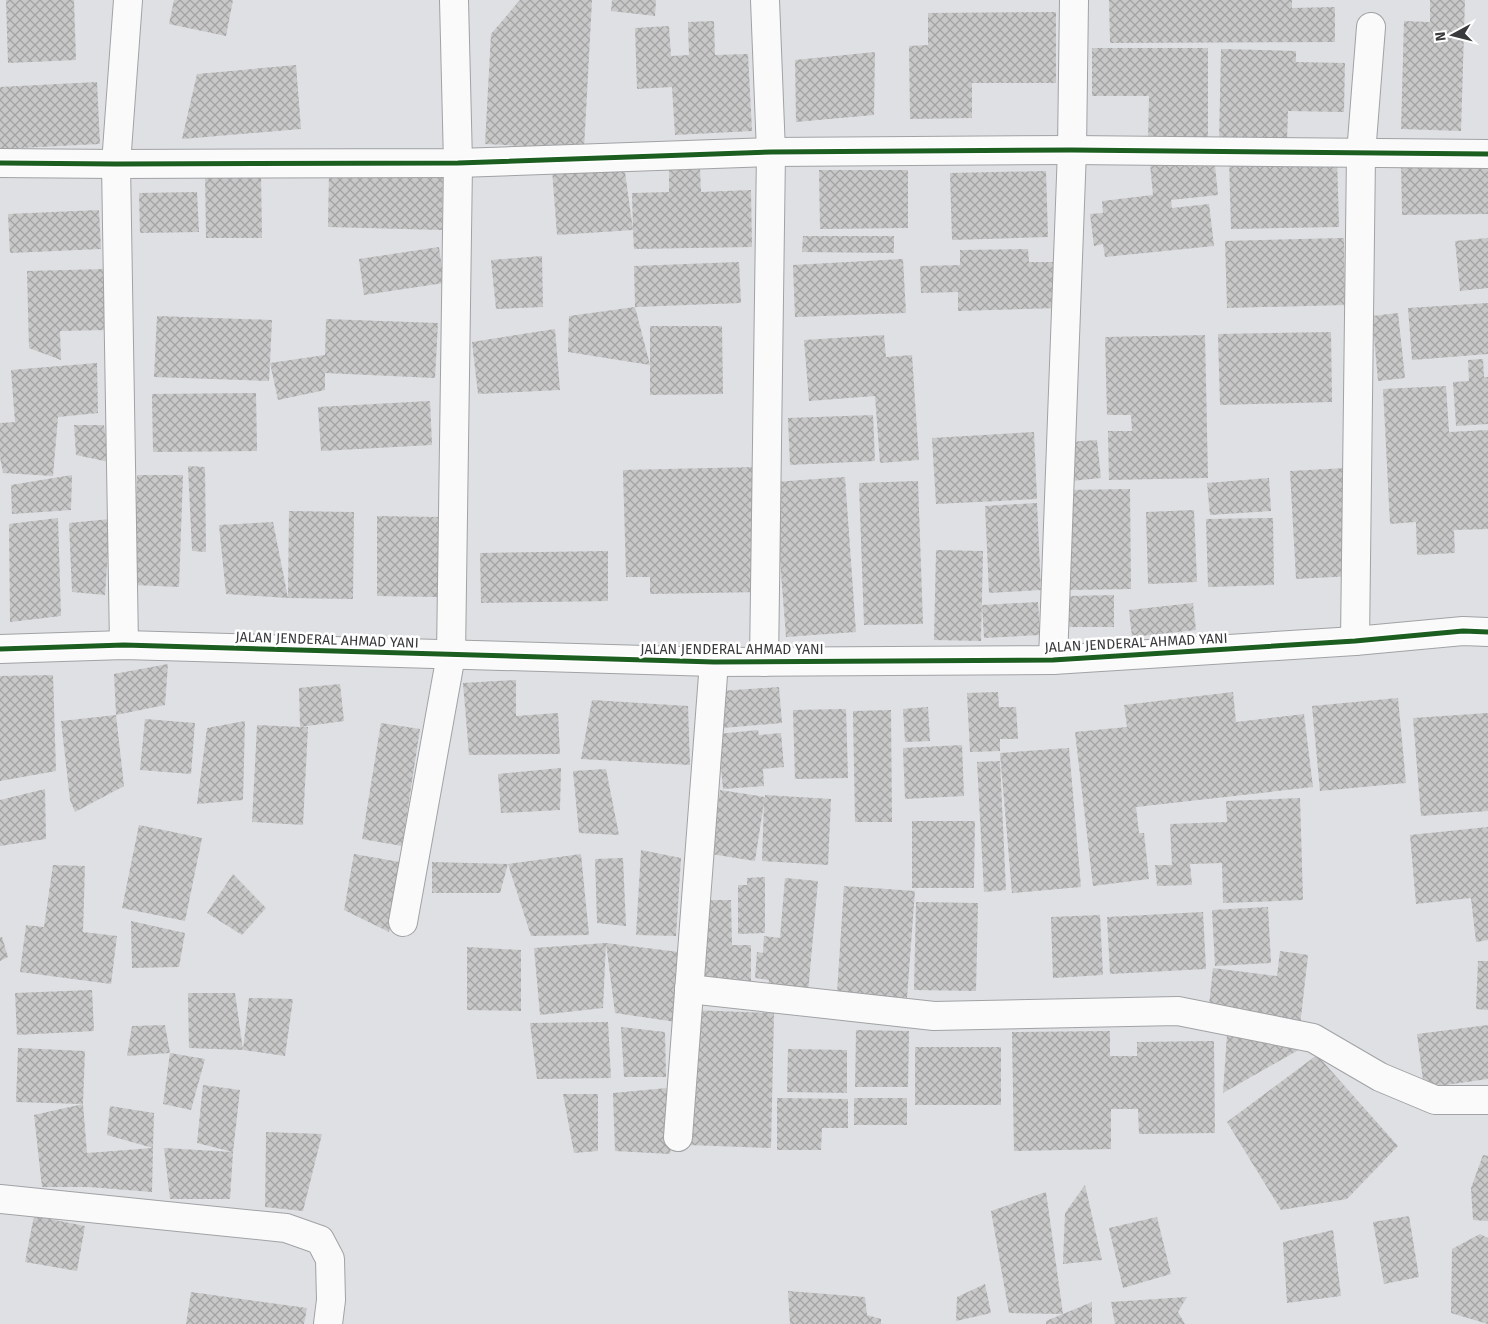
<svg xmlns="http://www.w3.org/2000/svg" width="1488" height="1324" font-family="'Fira Sans',sans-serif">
<defs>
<pattern id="building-cross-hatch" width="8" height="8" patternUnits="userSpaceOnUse" patternTransform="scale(1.25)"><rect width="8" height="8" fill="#c8c8c9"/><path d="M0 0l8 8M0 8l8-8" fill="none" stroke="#a3a3a4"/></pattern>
</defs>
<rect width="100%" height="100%" fill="#dee0e3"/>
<g fill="url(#building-cross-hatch)">
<polygon points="6,0 74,0 76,60 8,63"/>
<polygon points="174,0 233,0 226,36 169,24"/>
<polygon points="520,0 592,0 584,149 485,144 491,34"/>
<polygon points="612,0 656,0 655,16 611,11"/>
<polygon points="1109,0 1292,0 1292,8 1335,7 1335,42 1110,43"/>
<polygon points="1430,0 1465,0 1461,131 1401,129 1404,21 1430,22"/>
<polygon points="1056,12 1056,83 972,83 972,118 910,119 909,46 928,45 928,13"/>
<polygon points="714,21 715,55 748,54 752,131 675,135 672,87 637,89 635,28 669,26 671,56 689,55 688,22"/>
<polygon points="1092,48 1208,48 1208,139 1148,139 1149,96 1092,96"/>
<polygon points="1221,49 1296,51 1296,62 1345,63 1344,112 1288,111 1287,142 1219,141"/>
<polygon points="875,52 874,115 796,122 795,60"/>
<polygon points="296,65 301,129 182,139 197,74"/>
<polygon points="97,82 100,144 0,149 0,87"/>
<polygon points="1214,156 1218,195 1171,200 1172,208 1209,204 1214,246 1105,257 1103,244 1094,246 1090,214 1103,213 1102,201 1153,195 1150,164"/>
<polygon points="1337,156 1339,227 1231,229 1229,159"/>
<polygon points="1488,159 1488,214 1402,215 1401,160"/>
<polygon points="624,165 633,230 632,193 669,192 669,169 700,169 701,192 751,190 752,247 634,249 633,230 557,235 552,170"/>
<polygon points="819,170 908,170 908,228 820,229"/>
<polygon points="329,171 443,174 442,230 328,227"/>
<polygon points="1046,171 1048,237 952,240 950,173"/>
<polygon points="205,176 261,176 262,238 206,238"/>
<polygon points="197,192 199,232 140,233 139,193"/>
<polygon points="99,210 101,249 10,253 8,214"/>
<polygon points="803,236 894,236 894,253 802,252"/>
<polygon points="1344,238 1345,305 1227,308 1225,241"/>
<polygon points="1488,238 1488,288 1460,291 1455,241"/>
<polygon points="439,247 444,283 364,295 359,259"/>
<polygon points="1028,249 1029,262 1058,262 1059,308 958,311 958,292 921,293 920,266 960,265 960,250"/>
<polygon points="542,256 543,307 496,309 491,260"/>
<polygon points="903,259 906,313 795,317 793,265"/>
<polygon points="739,262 741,303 635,307 634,266"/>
<polygon points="105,269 106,330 60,331 61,360 29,348 27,271"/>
<polygon points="1488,303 1488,354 1412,360 1408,308"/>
<polygon points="635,307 650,365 568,352 569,316"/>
<polygon points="1398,313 1405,378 1378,381 1372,316"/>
<polygon points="157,316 272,320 270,363 325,355 326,319 438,323 435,378 325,373 325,390 278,400 270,363 269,381 154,377"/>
<polygon points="650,326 722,326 723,394 650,395"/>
<polygon points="555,329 560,390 478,394 472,342"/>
<polygon points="1331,332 1332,402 1220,405 1218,334"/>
<polygon points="884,335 886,357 912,355 919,460 880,463 875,396 809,401 804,340"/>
<polygon points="1205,335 1208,478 1109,480 1108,431 1132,431 1131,415 1107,415 1105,337"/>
<polygon points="1483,359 1484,377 1488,377 1488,424 1456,426 1453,382 1469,381 1468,360"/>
<polygon points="97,363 98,413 58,417 53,476 3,473 0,457 0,423 15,422 11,370"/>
<polygon points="1446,386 1449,432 1488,430 1488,529 1454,530 1455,553 1417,555 1416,522 1390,524 1383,389"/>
<polygon points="256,393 257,451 153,452 152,394"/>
<polygon points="430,401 432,445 321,451 318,407"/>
<polygon points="873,415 875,461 790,465 788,418"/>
<polygon points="74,425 104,425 109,462 76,455"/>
<polygon points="1034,432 1037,499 936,504 932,438"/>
<polygon points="1097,440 1101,478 1071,481 1068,442"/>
<polygon points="188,466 205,467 206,552 192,551"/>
<polygon points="756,467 760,592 650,594 650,577 626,577 623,470"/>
<polygon points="1347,468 1352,576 1296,579 1290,471"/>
<polygon points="72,475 71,510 12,514 11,485"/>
<polygon points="137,475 183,475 179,587 134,585"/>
<polygon points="845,477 856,632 786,637 774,482"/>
<polygon points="1269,478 1271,511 1210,515 1207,483"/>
<polygon points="918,481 923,624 864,625 859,483"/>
<polygon points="1130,489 1131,589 1069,590 1068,490"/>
<polygon points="1037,503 1041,590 989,593 985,506"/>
<polygon points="1194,510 1197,582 1148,584 1146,512"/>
<polygon points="289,511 354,512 353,599 288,598"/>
<polygon points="377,516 440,517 439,597 377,596"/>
<polygon points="58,518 61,616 10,622 9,524"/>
<polygon points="1273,518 1274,585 1208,587 1206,519"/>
<polygon points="110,519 105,595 72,592 69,523"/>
<polygon points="273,522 288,598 226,594 219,525"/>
<polygon points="936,550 983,551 981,641 934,640"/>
<polygon points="608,551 608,601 481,603 480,553"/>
<polygon points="1114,595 1114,627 1069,627 1068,596"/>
<polygon points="1038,602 1040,635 984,638 982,605"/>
<polygon points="1193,603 1196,630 1132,637 1129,610"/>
<polygon points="168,664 165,705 116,715 114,674"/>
<polygon points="53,675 56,771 0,781 0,676"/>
<polygon points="516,680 516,716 558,713 560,754 469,755 463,683"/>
<polygon points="340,684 344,721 300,727 308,727 303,825 252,822 257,725 300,727 299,688"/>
<polygon points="779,687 782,723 722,728 720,691"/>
<polygon points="998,692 999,707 1016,707 1018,739 1000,739 1000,751 970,752 967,693"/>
<polygon points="1233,692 1236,722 1304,714 1313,787 1136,807 1139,833 1144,833 1149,879 1093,886 1075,732 1127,727 1124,705"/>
<polygon points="1398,698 1406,783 1320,791 1312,706"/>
<polygon points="592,700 688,706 690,765 581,759"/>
<polygon points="928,707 930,741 905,742 903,709"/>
<polygon points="846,709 848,778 795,779 793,710"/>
<polygon points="891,710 892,822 855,822 853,711"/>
<polygon points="1488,713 1488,811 1421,816 1413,718"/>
<polygon points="116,715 124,786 75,812 70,800 61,721"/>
<polygon points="145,719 195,723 191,774 140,770"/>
<polygon points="245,721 243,800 197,804 207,728"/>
<polygon points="381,723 420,729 402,846 362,839"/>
<polygon points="758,730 759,735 781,733 784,767 763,769 764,786 723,789 718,734"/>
<polygon points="962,745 964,796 905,799 903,748"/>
<polygon points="1069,748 1081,887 1012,893 1000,753"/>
<polygon points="1000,761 1006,890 984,892 977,762"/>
<polygon points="561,768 560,810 501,813 498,774"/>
<polygon points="606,769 619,835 579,833 573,771"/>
<polygon points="45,789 46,839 0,846 0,800"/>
<polygon points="720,790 765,797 765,795 831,799 828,865 762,861 764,802 755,861 711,854"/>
<polygon points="1300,798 1303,900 1223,903 1222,863 1190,864 1192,885 1157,886 1155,865 1172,865 1170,824 1227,822 1226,801"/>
<polygon points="912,821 975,821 974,888 912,888"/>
<polygon points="139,825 202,838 185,921 122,908"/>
<polygon points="1488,827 1488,940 1476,942 1471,898 1416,904 1410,835"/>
<polygon points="641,850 681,858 676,936 636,935"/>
<polygon points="354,854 400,862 389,932 344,910"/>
<polygon points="581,854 589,935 531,936 508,864 500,893 432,893 432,862 508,864"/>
<polygon points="623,858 626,926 597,923 595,859"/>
<polygon points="53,865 85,866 83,932 117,936 111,984 20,972 26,925 44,927"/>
<polygon points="233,874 266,908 242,935 207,913"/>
<polygon points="765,877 765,933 738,934 738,885 747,885 747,878"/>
<polygon points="785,878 818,881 808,993 768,989 769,980 755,978 757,952 763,953 764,936 780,938"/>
<polygon points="844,886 915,891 907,998 837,993"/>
<polygon points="705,900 731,900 732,945 751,945 751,983 705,983"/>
<polygon points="916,902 978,903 976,991 914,990"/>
<polygon points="1268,907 1271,963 1215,966 1212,910"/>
<polygon points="1203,912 1206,969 1110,974 1107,917"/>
<polygon points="1100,915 1103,975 1053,978 1051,917"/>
<polygon points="131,921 185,933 179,967 132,968"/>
<polygon points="0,937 2,937 8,957 0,961"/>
<polygon points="606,943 679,952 676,1022 615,1013 606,943 603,1008 540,1015 534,948"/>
<polygon points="467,947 521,950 521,1011 467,1010"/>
<polygon points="1280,951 1308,955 1300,1026 1208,1015 1213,968 1277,976"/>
<polygon points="1478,961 1488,961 1488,1010 1476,1009"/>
<polygon points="92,990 94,1031 17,1035 15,993"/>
<polygon points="188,993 235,993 243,1050 249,998 293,999 285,1056 243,1050 189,1048"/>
<polygon points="691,1010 774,1013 771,1148 687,1145"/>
<polygon points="608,1022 611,1078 537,1079 530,1023"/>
<polygon points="165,1025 170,1053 127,1056 132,1026"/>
<polygon points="1488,1025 1488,1079 1424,1088 1417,1034"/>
<polygon points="621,1027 665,1032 666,1077 624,1077"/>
<polygon points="856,1030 909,1031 908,1087 855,1087"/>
<polygon points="1110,1031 1110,1056 1137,1056 1137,1042 1214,1041 1215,1133 1139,1134 1138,1109 1111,1109 1111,1149 1014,1151 1012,1032"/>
<polygon points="1227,1034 1302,1048 1223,1093"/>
<rect x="915" y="1047" width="86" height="58"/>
<polygon points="18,1048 85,1051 83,1104 16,1102"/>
<polygon points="788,1049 847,1050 847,1093 787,1092"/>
<polygon points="170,1053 205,1059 191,1110 163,1104"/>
<polygon points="1317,1055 1398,1146 1347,1199 1281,1210 1227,1122"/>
<polygon points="203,1085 240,1090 233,1152 230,1199 170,1199 164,1148 233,1152 197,1143"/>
<polygon points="678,1087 670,1154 615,1151 613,1093"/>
<polygon points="563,1094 598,1094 598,1151 574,1153"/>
<polygon points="777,1098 848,1099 848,1128 822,1128 821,1150 777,1150"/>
<rect x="854" y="1098" width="53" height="27"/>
<polygon points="83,1104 87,1153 153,1148 152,1192 89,1187 42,1187 34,1115"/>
<polygon points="110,1106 154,1113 153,1148 107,1135"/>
<polygon points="266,1132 322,1134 303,1211 265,1207"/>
<polygon points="1483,1155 1488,1156 1488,1221 1473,1220 1471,1188"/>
<polygon points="1085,1185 1102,1260 1063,1264 1065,1213"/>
<polygon points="1046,1192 1063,1314 1009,1313 991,1211"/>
<polygon points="34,1216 85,1226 77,1271 25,1262"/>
<polygon points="1409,1216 1419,1277 1384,1284 1373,1222"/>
<polygon points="1157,1217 1171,1274 1123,1288 1109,1228"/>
<polygon points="1333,1230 1341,1296 1287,1303 1283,1242"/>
<polygon points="1480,1234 1488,1238 1488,1324 1451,1313 1452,1249"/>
<polygon points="985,1284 991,1313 956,1321 957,1297"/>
<polygon points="788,1291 865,1297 867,1315 881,1319 881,1324 790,1324"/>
<polygon points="191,1292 307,1308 304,1324 186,1324"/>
<polygon points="1187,1297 1178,1312 1185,1324 1115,1324 1111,1302"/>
<polygon points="1092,1302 1092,1324 1046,1324 1046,1321"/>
</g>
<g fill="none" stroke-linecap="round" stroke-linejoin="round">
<defs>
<g id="minor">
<polyline points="0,163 116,164 458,163 771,152 1072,150 1488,154"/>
<polyline points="1355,641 1361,154 1371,27"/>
<polyline points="124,645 116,164 128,0"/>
<polyline points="1053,660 1072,150 1074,0"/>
<polyline points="764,662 771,152 765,0"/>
<polyline points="403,922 451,655 458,163 454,0"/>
<polyline points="689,989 934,1016 1178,1011 1313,1038 1380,1077 1435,1100 1488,1100"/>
<polyline points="678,1137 714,662"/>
<polyline points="0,1199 286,1228 320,1240 330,1259 331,1300 328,1324"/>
</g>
<polyline id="secondary" points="0,649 124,645 714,662 1053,660 1355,641 1463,631 1488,632"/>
</defs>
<use href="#minor" stroke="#a0a2a4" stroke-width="30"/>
<use href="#secondary" stroke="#a0a2a4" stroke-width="30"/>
<use href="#minor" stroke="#fafafb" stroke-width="28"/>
<use href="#secondary" stroke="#fafafb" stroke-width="28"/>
<defs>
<g id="cycleway">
<polyline points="0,163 116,164 458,163 771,152 1072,150 1488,154"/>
<polyline points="0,649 124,645 714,662 1053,660 1355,641 1463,631 1488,632"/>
</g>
</defs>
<use href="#cycleway" stroke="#fff" stroke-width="8"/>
<use href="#cycleway" stroke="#1b5e20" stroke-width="5"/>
</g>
<g text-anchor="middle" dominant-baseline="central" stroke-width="5" stroke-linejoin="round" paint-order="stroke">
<g font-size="14" fill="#393a3c" stroke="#fff">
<text transform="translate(327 640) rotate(2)">JALAN JENDERAL AHMAD YANI</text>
<text transform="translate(1136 643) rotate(-3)">JALAN JENDERAL AHMAD YANI</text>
<text x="732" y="649">JALAN JENDERAL AHMAD YANI</text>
</g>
</g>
<g transform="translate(1453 35) rotate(263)" stroke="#ffffff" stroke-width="4" paint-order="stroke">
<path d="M0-4L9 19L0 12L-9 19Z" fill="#393a3c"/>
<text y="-8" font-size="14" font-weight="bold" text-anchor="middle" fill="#393a3c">N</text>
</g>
</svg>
